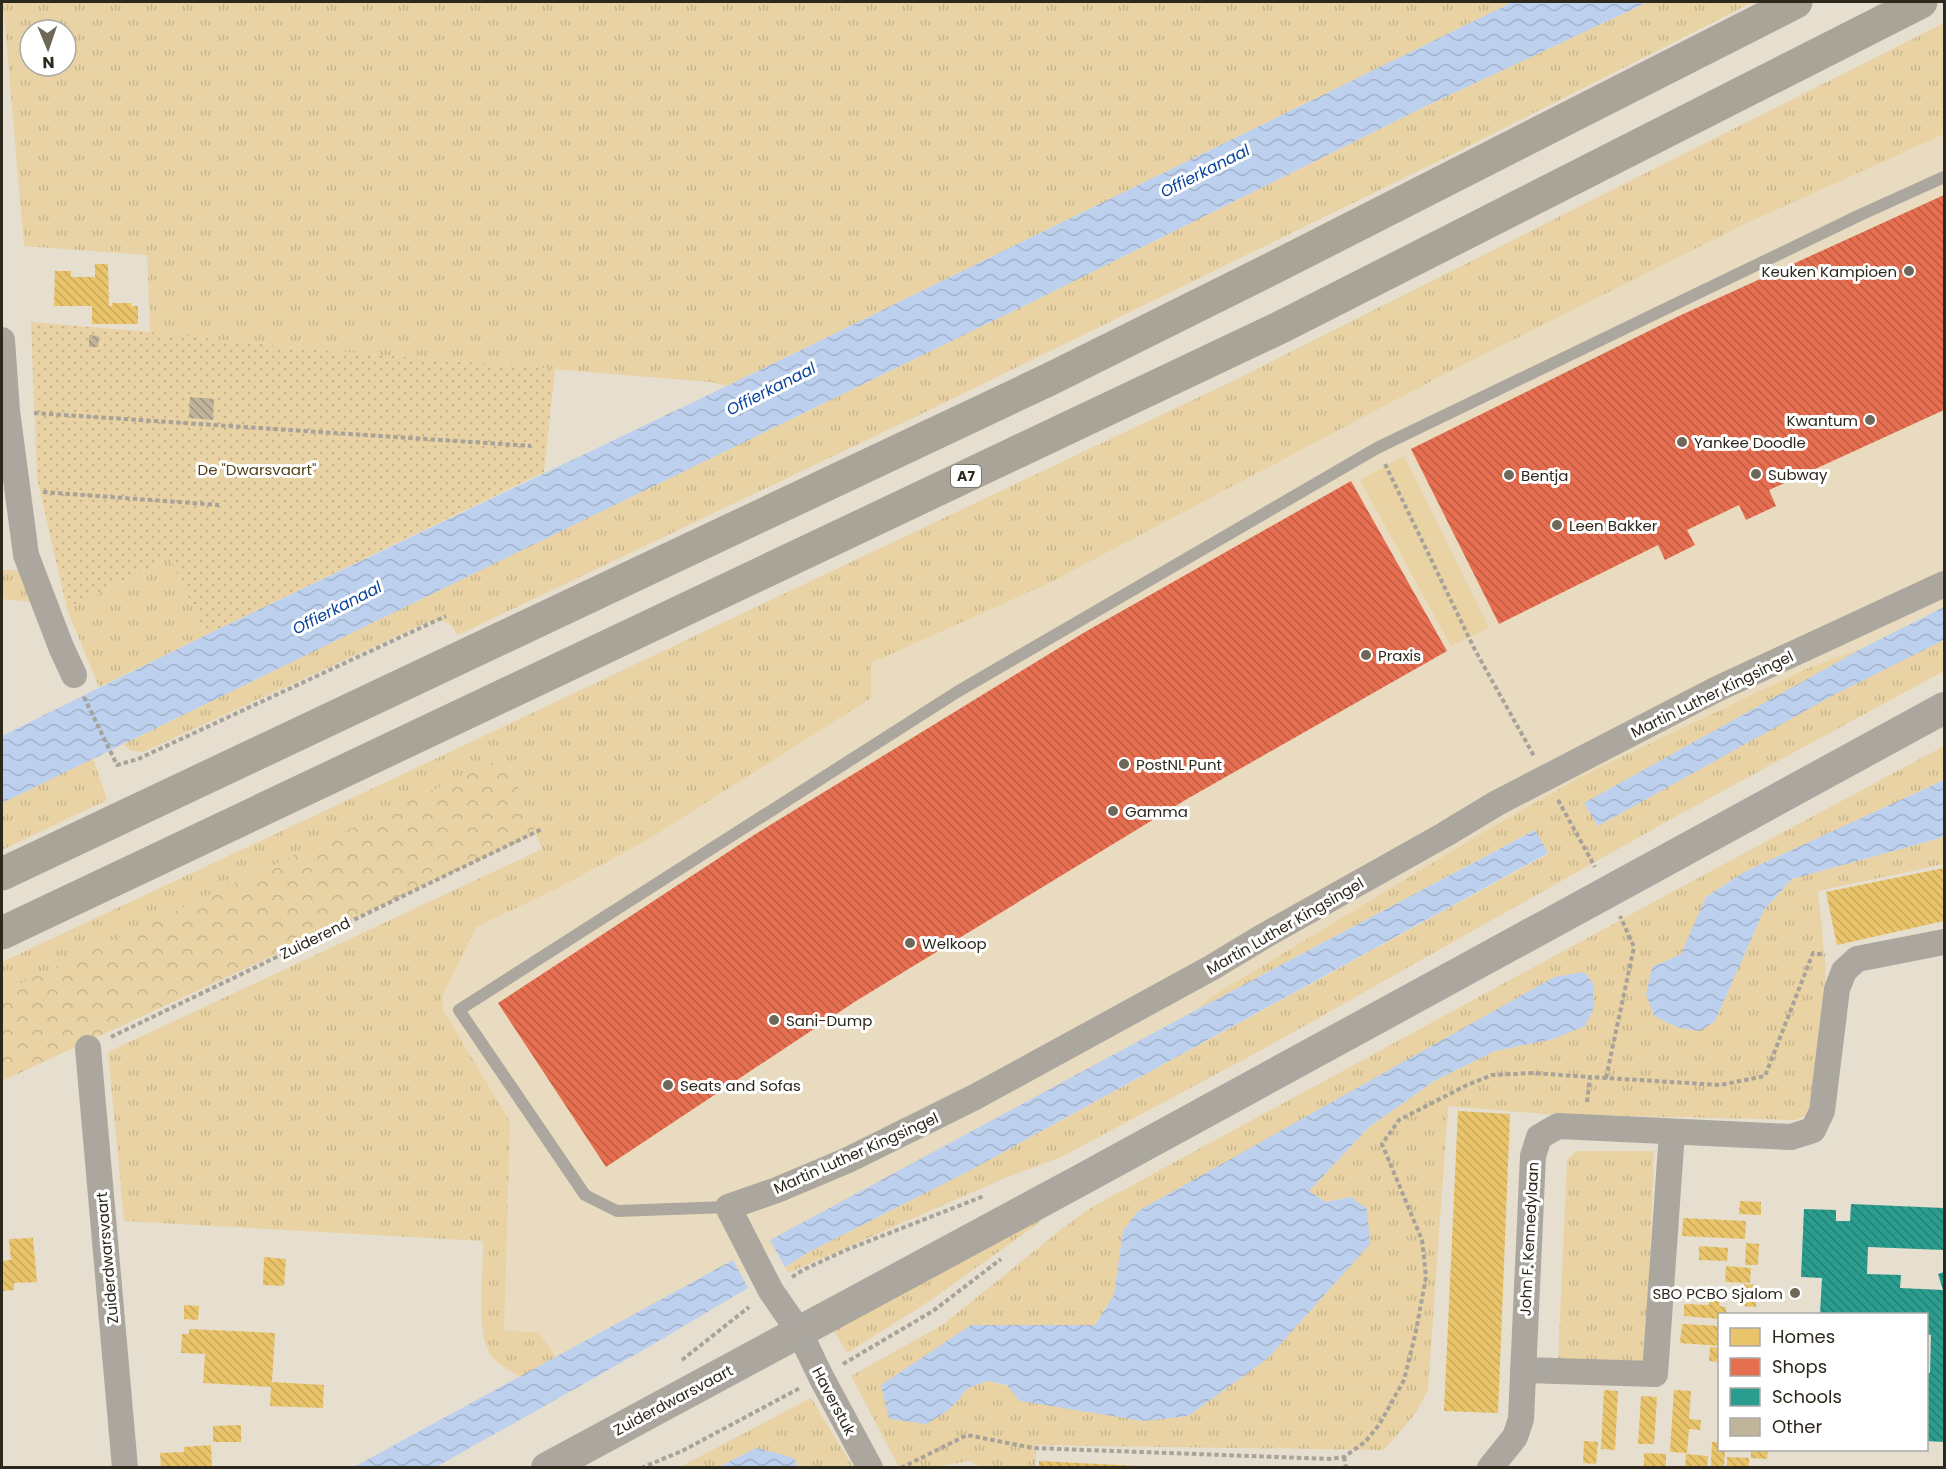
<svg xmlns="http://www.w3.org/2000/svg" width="1946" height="1469" font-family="Poppins,sans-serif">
<defs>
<pattern id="grass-tufts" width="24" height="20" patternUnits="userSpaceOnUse" patternTransform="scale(1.5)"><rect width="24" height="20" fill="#e9d3a4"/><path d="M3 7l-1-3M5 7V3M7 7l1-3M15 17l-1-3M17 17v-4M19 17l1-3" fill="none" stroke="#c8b58d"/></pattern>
<pattern id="forest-crowns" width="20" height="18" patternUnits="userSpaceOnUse" patternTransform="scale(1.5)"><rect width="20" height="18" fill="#e9d3a4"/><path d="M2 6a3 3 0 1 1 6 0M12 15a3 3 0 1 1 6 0" fill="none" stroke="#c8b58d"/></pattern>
<pattern id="garden-dots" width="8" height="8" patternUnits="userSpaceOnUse" patternTransform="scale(1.5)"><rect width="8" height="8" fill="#e9d3a4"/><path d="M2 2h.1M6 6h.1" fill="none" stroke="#c8b58d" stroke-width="1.8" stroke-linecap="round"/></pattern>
<pattern id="water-waves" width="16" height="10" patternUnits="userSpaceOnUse" patternTransform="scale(1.5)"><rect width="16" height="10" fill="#bdd0ed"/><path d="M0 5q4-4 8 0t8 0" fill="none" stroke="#a3b3cb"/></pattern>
<pattern id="homes-back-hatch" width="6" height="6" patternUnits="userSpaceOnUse" patternTransform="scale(1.5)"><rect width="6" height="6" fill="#e9c46a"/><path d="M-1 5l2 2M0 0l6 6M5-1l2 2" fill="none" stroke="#c8a85b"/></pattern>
<pattern id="shops-back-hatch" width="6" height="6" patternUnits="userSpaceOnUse" patternTransform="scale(1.5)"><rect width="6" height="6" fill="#e76f51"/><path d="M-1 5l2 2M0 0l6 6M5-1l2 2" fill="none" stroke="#bc5b42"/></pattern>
<pattern id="schools-back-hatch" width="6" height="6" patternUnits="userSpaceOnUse" patternTransform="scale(1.5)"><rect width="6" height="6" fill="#2a9d8f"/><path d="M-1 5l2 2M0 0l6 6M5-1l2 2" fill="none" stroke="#248074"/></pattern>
<pattern id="building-back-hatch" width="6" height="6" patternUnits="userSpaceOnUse" patternTransform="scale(1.5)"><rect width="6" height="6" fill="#c0b49a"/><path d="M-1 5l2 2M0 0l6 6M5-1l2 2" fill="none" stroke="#9c927d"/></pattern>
</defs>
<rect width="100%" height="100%" fill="#e6dece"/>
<polygon fill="#e8dbbf" points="1944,118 1944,624 823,1225 551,1381 496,1343 485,1120 407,944 852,655"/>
<g fill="url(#grass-tufts)" fill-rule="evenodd">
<path d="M3,2H1513L727,386L711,382L306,349L150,332L147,255L24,246ZM30,30H66V66H30Z"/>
<path d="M1648,2H1753L1457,152L909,420L458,635C448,620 448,620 430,621L143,752L131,751L123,744L1028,304L1422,108Z"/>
<path d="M1944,23V134L1747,223L1439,377L1049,583L871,663V698L647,840L558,888L476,927L442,997L443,1010L510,1122L504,1331L538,1332L556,1357L520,1377C511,1371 495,1363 490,1354C475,1329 484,1270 483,1241L124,1221L108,1052L542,849L506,757L2,992V962L450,752L1233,381Z"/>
<polygon points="166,560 172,560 206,635 99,687 67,609"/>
<polygon points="2,570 21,570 34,602 2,599"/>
<polygon points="1944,640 1944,671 1671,819 1267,1047 1061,1157 1005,1178 788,1273 785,1267 807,1253 967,1172 1548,854 1534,830 1198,1009 1211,997 1492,827 1586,774 1806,669 1863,648 1791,689 1830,697"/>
<path d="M1944,746V780L1744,872L1706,897L1681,955L1715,1021L1764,910L1792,879L1944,837V864L1818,891L1826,971L1810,1104L1806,1115L1796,1120L1544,1114L1448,1106L1428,1390L1415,1414L1384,1450L1036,1445V1467H982L968,1461L935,1467H899L851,1376L944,1324L1064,1227L1094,1206L1672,892ZM1593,982L1553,1039L1495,1051L1434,1081L1369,1127L1308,1191L1326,1202L1351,1197L1267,1359L1188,1416L1143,1421L987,1381L968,1388L971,1325H1095L1114,1295L1123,1231Z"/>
<polygon points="93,758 107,800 2,850 2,803"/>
<polygon points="1576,1151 1654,1151 1646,1364 1558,1363 1567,1160"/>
<polygon points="1044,1217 1036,1225 928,1302 847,1353 833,1329"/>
<polygon points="811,1398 853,1467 798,1467 794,1458 756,1448 719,1467 678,1468"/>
</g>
<polygon fill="url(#forest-crowns)" points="506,756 536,834 2,1081 2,992"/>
<polygon fill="#e9d3a4" points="1404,456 1489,628 1451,646 1360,480"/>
<polygon fill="url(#garden-dots)" points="31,322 150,332 306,349 555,369 544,472 206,635 171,560 166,560 67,609 37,478"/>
<g fill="url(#water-waves)">
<polygon points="1513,2 1648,2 1422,108 1028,304 2,803 2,736 206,635 727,386"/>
<polygon points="1944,607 1944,640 1830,697 1598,826 1584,803 1863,648"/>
<polygon points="1944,780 1944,837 1792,879 1764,910 1715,1021 1700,1031 1679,1028 1654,1016 1646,994 1652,967 1681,954 1706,897 1744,872"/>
<polygon points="1535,830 1548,853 967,1172 807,1253 785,1267 770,1240 1198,1009"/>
<polygon points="1584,972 1593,983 1593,1010 1585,1026 1553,1039 1495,1051 1434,1081 1369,1127 1309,1191 1326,1202 1351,1197 1367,1209 1370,1244 1267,1359 1188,1416 1143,1421 1020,1401 1007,1385 987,1381 968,1388 950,1409 927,1424 889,1419 881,1385 971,1325 1095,1325 1114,1295 1123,1231 1138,1211 1554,977"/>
<polygon points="733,1260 748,1288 640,1352 436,1467 354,1467"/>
<polygon points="756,1448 794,1458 798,1467 719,1467"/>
</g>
<g fill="url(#homes-back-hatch)">
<polygon points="95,264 108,264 109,306 112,306 112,303 131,303 131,306 138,306 138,324 92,324 92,306 54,306 55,271 71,271 71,277 95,277"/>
<polygon points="1944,868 1944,921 1837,945 1826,892"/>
<polygon points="1458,1111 1510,1114 1498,1413 1444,1411"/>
<polygon points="1740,1201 1761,1202 1761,1215 1739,1214"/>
<polygon points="1683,1218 1746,1221 1745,1239 1682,1236"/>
<polygon points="33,1238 37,1282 14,1283 14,1290 2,1291 2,1261 11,1260 9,1239"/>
<polygon points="1746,1243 1759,1244 1758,1265 1745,1265"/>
<polygon points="1699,1246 1728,1248 1727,1261 1699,1260"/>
<polygon points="264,1257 286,1259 284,1286 263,1285"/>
<polygon points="1726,1266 1751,1268 1750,1283 1725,1282"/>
<polygon points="1744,1284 1757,1285 1756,1307 1743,1306"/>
<polygon points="1709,1295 1720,1296 1719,1306 1726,1307 1726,1314 1720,1314 1720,1319 1684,1316 1684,1304 1709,1305"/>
<polygon points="184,1305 199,1306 198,1320 184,1319"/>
<polygon points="1682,1324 1720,1326 1720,1346 1680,1343"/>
<polygon points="189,1329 275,1333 272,1382 324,1385 323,1408 270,1406 271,1387 203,1383 205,1354 181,1353 182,1334 189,1334"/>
<polygon points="1710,1347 1720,1348 1720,1362 1709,1361"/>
<polygon points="1604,1390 1618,1391 1615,1450 1601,1449"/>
<polygon points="1674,1390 1691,1391 1689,1419 1701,1420 1700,1430 1689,1429 1687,1453 1670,1452"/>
<polygon points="1641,1396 1657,1397 1654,1444 1638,1444"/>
<polygon points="241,1425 241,1442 213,1442 213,1426"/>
<polygon points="1584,1441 1598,1442 1596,1464 1583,1463"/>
<polygon points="1712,1442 1720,1442 1720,1450 1725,1450 1724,1467 1711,1467"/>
<polygon points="211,1445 212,1468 161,1468 160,1453 184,1452 184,1447"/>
<polygon points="1751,1450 1768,1450 1767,1459 1751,1458"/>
<polygon points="1644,1453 1666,1454 1666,1467 1644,1466"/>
<polygon points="1686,1454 1708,1456 1707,1468 1685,1468"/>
<polygon points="1727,1457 1749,1458 1749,1468 1727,1468"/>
<polygon points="1039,1461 1139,1466 1139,1468 1039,1468"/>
</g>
<g fill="url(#shops-back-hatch)">
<polygon points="1944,195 1944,410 1769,490 1776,506 1746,520 1739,505 1687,530 1695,545 1665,560 1658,545 1499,624 1411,449 1679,316"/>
<polygon points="1351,481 1447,651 1187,799 856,1001 606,1167 498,1003 754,835 1085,632"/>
</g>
<polygon fill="url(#schools-back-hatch)" points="1851,1204 1944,1208 1944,1250 1868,1247 1867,1274 1901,1275 1900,1288 1943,1290 1938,1274 1944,1272 1944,1442 1926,1441 1926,1373 1930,1373 1931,1335 1926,1334 1926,1314 1820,1314 1822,1278 1801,1277 1804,1209 1836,1210 1836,1221 1850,1221"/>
<g fill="url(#building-back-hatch)">
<polygon points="89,335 99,336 98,347 89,347"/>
<polygon points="190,397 214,399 213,420 189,418"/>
</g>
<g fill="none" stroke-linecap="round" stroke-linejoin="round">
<g stroke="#a7a29a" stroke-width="4" stroke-dasharray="4.5 3" stroke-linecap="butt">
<polyline points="34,413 531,446"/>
<polyline points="1385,464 1475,650 1534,756"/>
<polyline points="43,492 219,505"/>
<polyline points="84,697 117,765 138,759 446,616"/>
<polyline points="1558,800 1595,867"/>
<polyline points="111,1037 542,829"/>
<polyline points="1606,1078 1634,947 1620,916"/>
<polyline points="1587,1102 1590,1077 1720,1085 1765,1076 1813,953 1825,955"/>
<polyline points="792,1277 803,1270 846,1250 984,1196"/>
<polyline points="682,1360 749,1307"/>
<polyline points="843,1364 933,1311 1001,1259"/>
<polyline points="1344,1457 1346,1468"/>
<polyline points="641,1468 682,1451 800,1388"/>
<polyline points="901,1468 967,1435 1033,1448 1331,1459 1344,1457 1365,1442 1379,1425 1404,1380 1416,1331 1426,1277 1422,1240 1382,1144 1399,1120 1467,1085 1492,1075 1532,1073 1590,1077"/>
</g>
<polyline stroke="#aba79f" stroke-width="12" points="728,1207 617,1211 585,1195 459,1010 957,692 1377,448 1860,215 1944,177"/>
<g stroke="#aba79f" stroke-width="26">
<polyline points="2,340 7,411 26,555 61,647 74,675"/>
<polyline points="88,1048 125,1468"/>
<polyline points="1523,1370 1655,1374 1672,1132"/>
<polyline points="870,1468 821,1377 800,1333 771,1291 728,1207 777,1190 848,1160 975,1097 1211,968 1264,936 1444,835 1497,803 1717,689 1944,584"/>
<polyline points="1490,1468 1515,1437 1521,1419 1533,1156 1539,1137 1558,1126 1791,1137 1813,1130 1822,1111 1837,989 1844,971 1857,959 1944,942"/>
</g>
<polyline stroke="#aba79f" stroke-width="32" points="547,1468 1079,1181 1944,708"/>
<g stroke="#aaa498" stroke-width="33">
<polyline points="2,874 1048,380 1277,266 1796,2"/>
<polyline points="2,933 1283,326 1921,2"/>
</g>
</g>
<g fill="#6e685a" stroke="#fff" stroke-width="2">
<circle cx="1909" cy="271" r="6"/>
<circle cx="1870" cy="420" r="6"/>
<circle cx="1682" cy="442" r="6"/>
<circle cx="1756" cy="474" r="6"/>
<circle cx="1509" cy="475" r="6"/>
<circle cx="1557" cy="525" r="6"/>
<circle cx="1366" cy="655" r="6"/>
<circle cx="1124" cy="764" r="6"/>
<circle cx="1113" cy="811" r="6"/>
<circle cx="910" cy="943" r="6"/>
<circle cx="774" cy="1020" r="6"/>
<circle cx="668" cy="1085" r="6"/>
<circle cx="1795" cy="1293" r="6"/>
</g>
<g text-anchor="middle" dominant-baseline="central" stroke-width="6" stroke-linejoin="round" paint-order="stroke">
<rect fill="#fff" stroke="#6c6860" stroke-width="1.5" x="951" y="465" width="30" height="22" rx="4.5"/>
<g font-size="14" font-weight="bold" fill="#2d281c">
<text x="966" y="476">A7</text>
</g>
<g font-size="15" fill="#2d281c" stroke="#fff" text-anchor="start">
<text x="1897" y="271" text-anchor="end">Keuken Kampioen</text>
<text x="1858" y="420" text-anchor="end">Kwantum</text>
<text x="1694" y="442">Yankee Doodle</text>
<text x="1768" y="474">Subway</text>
<text x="1521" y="475">Bentja</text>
<text x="1569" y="525">Leen Bakker</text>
<text x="1378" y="655">Praxis</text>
<text x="1136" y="764">PostNL Punt</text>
<text x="1125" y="811">Gamma</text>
<text x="922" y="943">Welkoop</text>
<text x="786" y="1020">Sani-Dump</text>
<text x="680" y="1085">Seats and Sofas</text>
<text x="1783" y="1293" text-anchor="end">SBO PCBO Sjalom</text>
</g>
<g font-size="15" fill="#503f16" stroke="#fff">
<text x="257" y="469">De "Dwarsvaart"</text>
</g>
<g font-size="15" fill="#2d281c" stroke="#fff">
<text transform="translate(1712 694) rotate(-26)">Martin Luther Kingsingel</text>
<text transform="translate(1285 926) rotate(-30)">Martin Luther Kingsingel</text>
<text transform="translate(315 938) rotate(-26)">Zuiderend</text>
<text transform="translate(856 1153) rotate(-24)">Martin Luther Kingsingel</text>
<text transform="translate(1529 1239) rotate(-87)">John F. Kennedylaan</text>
<text transform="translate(107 1258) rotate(-95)">Zuiderdwarsvaart</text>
<text transform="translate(673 1400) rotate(-28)">Zuiderdwarsvaart</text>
<text transform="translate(834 1401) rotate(62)">Haverstuk</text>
</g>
<g font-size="16" font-style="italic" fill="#09449d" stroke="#fff">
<text transform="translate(1205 171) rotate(-27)">Offierkanaal</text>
<text transform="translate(771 389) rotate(-27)">Offierkanaal</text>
<text transform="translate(337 608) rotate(-27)">Offierkanaal</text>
</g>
</g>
<rect width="1946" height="1469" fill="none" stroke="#2d281c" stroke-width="6"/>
<rect x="1718" y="1313" width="210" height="138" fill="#ffffff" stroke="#aba9a4" stroke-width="1.5"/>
<rect x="1730" y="1328" width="30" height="18" fill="#e9c46a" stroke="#aba9a4" stroke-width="1.5"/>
<text x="1772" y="1343" font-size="18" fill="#2d281c">Homes</text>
<rect x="1730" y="1358" width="30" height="18" fill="#e76f51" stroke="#aba9a4" stroke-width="1.5"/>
<text x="1772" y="1373" font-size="18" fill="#2d281c">Shops</text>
<rect x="1730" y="1388" width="30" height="18" fill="#2a9d8f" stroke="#aba9a4" stroke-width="1.5"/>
<text x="1772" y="1403" font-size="18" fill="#2d281c">Schools</text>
<rect x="1730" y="1418" width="30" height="18" fill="#c0b49a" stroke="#aba9a4" stroke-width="1.5"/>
<text x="1772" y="1433" font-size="18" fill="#2d281c">Other</text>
<g transform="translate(48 48) rotate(178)"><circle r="28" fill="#ffffff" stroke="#aba9a4" stroke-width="1.5"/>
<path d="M0-4.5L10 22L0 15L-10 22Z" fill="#6e685a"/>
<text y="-9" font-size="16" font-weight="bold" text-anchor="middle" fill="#2d281c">N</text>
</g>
</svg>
